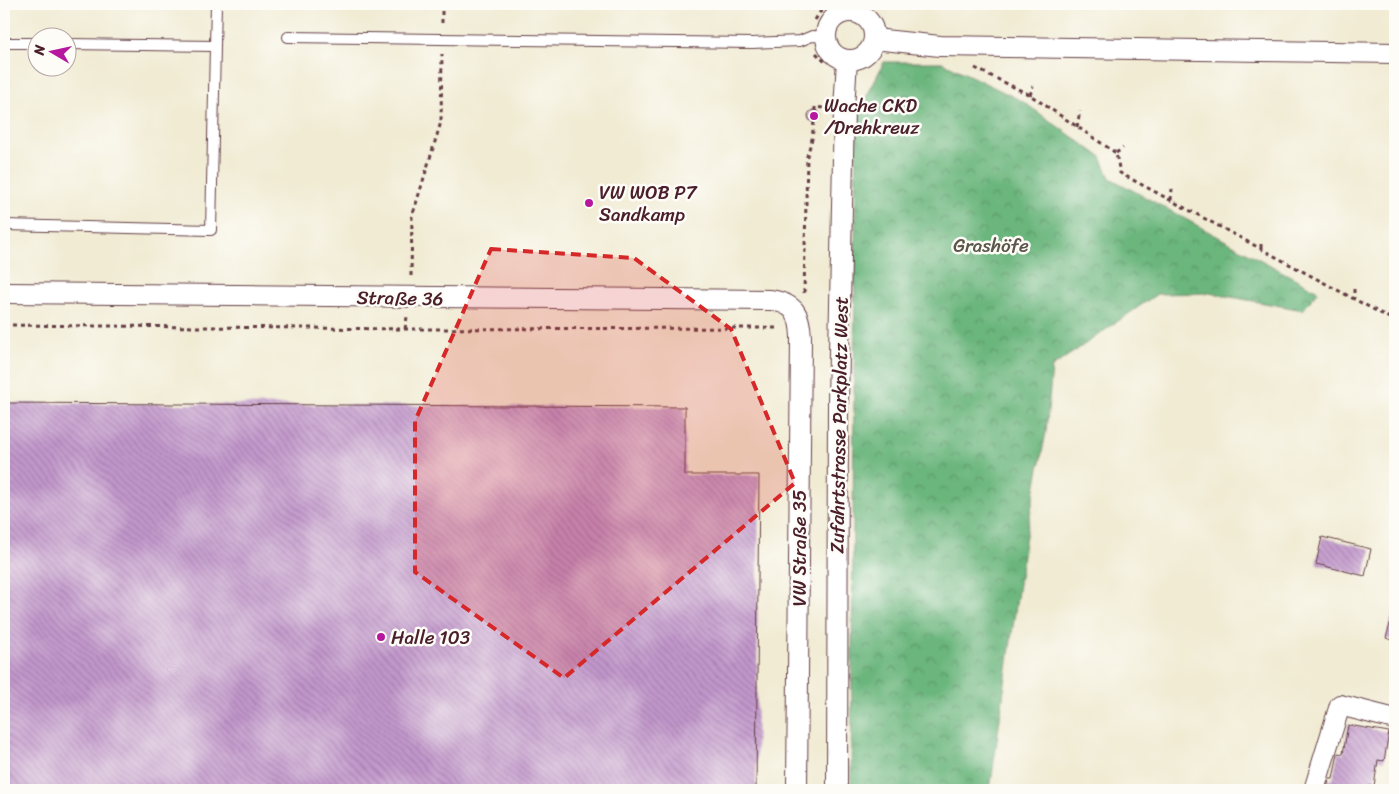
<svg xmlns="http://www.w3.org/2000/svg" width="1399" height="794" font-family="Sriracha,sans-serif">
<defs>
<pattern id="forest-crowns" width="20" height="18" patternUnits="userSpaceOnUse" patternTransform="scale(1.25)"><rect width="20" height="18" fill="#6bb67d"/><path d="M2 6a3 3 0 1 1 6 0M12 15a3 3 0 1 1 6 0" fill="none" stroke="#5a9367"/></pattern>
<pattern id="building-back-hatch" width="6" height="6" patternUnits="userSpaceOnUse" patternTransform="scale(1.25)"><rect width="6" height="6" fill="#c298cc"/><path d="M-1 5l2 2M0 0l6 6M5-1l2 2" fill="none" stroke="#a07ba6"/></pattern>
</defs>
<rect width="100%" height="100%" fill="#fdfcf7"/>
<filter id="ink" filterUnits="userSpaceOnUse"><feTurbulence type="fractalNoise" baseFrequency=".02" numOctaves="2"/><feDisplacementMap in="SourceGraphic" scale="10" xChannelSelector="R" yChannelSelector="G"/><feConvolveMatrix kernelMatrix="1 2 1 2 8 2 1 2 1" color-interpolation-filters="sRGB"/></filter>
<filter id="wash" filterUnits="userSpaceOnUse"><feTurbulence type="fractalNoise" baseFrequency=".0096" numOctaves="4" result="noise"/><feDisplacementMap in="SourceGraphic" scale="20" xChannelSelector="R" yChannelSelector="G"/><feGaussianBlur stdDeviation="1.12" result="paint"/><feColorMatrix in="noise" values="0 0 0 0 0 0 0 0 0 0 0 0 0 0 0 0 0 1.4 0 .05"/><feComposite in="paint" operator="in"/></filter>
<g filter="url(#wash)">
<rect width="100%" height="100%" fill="#f1ebd3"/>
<polygon fill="url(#forest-crowns)" stroke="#5a6a54" points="884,62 942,62 1022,101 1101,157 1110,178 1318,291 1303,310 1209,293 1157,294 1052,367 1046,432 1025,541 990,790 851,790 856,118"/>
<g id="blocks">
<g fill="url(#building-back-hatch)">
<circle cx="814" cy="116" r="6"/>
<polygon points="4,403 685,407 685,475 759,475 756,790 4,790"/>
<polygon points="1322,537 1371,549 1365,576 1316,564"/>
<polygon points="1395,607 1395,641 1386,638"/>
<polygon points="1348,725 1389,732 1384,761 1378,760 1374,786 1369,786 1369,790 1327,790 1329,779 1333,779 1338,753 1343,754"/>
</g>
</g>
</g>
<g filter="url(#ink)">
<use href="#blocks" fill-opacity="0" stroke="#633e44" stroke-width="1"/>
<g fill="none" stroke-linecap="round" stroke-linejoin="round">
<defs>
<g id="lane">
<polyline points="849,12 849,4"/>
<polyline points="288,37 752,43 800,41 812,36 826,37"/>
<polyline points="4,43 38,43"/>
<polyline points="68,44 215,46 216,4"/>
<polyline points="4,225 211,230 215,46"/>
</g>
<g id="street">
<circle cx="850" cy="36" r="24"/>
<polyline points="874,39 940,46 1395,53"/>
<path d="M4,293L771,300C795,304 800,314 801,337L797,788"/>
<polyline points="837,790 838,402 844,109 847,60"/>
<polyline points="1314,790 1340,705 1395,719"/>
</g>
</defs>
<use href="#lane" stroke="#633e44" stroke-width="12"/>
<use href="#street" stroke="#633e44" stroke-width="22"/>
<g stroke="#633e44" stroke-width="3" stroke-dasharray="4 4" stroke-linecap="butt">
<polyline points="815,20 820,12 832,4"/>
<polyline points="442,23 442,4"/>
<polyline points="816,53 827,64"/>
<polyline points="975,68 1030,95 1116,153 1120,173 1395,321"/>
<polyline points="1030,95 1033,86"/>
<polyline points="815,111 815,107 823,108"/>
<polyline points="1077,127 1080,111"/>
<polyline points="1116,153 1123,148"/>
<polyline points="1171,200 1172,189"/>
<polyline points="1261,248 1261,242"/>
<polyline points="411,276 412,217 441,122 442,54"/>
<polyline points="1354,289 1354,298"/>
<polyline points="804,293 807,156 812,139 814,121"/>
<polyline points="4,325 405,329 779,328"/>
<polyline points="405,329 407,317"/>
</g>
<use href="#lane" stroke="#fff" stroke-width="10"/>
<use href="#street" stroke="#fff" stroke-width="20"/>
</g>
</g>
<path fill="#d62828" fill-opacity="0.2" stroke="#d62828" stroke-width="4" stroke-dasharray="10 6" stroke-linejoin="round" d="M491,249L634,258L731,329L795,483L564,678L415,572V421Z"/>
<g fill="#b5179e" stroke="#fdfcf7" stroke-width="2">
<circle cx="814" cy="116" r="5"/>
<circle cx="589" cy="203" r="5"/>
<circle cx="381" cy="637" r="5"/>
</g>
<g text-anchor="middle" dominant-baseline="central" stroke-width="5" stroke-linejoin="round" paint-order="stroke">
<g font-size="19" fill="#4a1f2b" stroke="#fdfcf7" text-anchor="start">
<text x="824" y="105">Wache CKD<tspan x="824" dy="22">/Drehkreuz</tspan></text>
<text x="599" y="192">VW WOB P7<tspan x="599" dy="22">Sandkamp</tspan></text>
<text x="391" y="637">Halle 103</text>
</g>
<g font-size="19" fill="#5b554a" stroke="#fdfcf7">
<text x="991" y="245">Grashöfe</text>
</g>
<g font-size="19" fill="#4a1f2b" stroke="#fdfcf7">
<text transform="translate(400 298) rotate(1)">Straße 36</text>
<text transform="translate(839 425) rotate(-89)">Zufahrtstrasse Parkplatz West</text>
<text transform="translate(799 548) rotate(-90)">VW Straße 35</text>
</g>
</g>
<rect width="1399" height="794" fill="none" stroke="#fdfcf7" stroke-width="20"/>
<g transform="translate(52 52) rotate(279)"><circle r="24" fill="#fdfcf7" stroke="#b5a4a5"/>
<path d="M0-4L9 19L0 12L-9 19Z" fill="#b5179e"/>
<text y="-8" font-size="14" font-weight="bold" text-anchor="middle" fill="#4a1f2b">N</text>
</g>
</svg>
